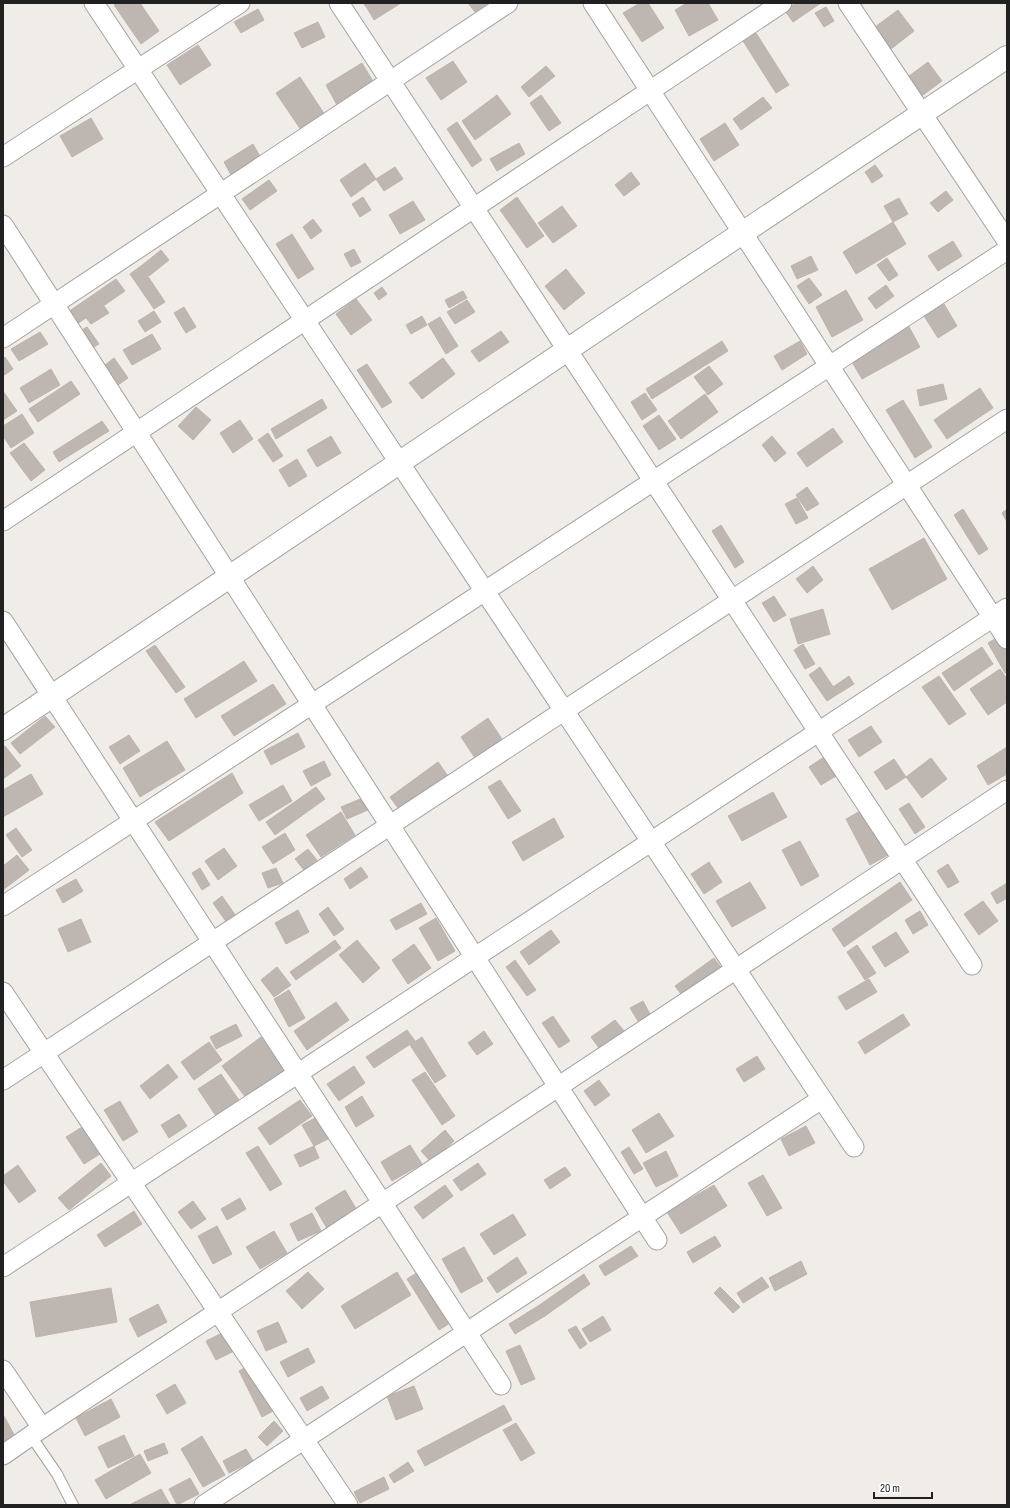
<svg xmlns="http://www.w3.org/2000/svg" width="1010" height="1508" font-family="'Sofia Sans Condensed',sans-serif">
<rect width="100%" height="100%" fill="#f0ede8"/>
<g fill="#bdb6b1" stroke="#c1b3ac">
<polygon points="117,3 140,3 159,31 141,44 114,5"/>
<polygon points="363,3 374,3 367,8"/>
<polygon points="374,3 401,3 374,20 367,8"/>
<polygon points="468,3 488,3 475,12"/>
<polygon points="640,3 648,3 664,28 642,42 623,13"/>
<polygon points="687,3 708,3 718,20 689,36 675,10"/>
<polygon points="796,3 821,3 793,22 785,11"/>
<polygon points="826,7 834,21 824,27 815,13"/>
<polygon points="258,9 264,20 241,33 234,22"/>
<polygon points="898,10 914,31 891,49 875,27"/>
<polygon points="318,22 325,37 302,48 294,33"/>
<polygon points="756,33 789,85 776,93 743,41"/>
<polygon points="198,45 211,65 180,85 167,65"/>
<polygon points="453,61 467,82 441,100 426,78"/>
<polygon points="928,62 942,81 919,98 905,79"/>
<polygon points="362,63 374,83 337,105 326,85"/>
<polygon points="546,66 555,76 529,97 521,87"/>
<polygon points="300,77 325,115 301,130 276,93"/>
<polygon points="497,95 511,114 475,140 462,121"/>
<polygon points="541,95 561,123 549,131 530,103"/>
<polygon points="763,97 772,108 741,130 733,119"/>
<polygon points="91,118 103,139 72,157 60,136"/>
<polygon points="457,122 482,160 472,167 447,129"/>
<polygon points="725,123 739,145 714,161 700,139"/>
<polygon points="519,143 525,154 497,171 490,159"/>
<polygon points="253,144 261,158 231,175 224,162"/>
<polygon points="365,163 376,179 351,197 340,180"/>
<polygon points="875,165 883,176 872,183 865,172"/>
<polygon points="395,167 403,179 384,191 376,179"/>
<polygon points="631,172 640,184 624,196 615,185"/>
<polygon points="269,180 277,191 250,210 242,199"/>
<polygon points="946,191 953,200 938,212 930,203"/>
<polygon points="363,197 371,210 360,217 352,204"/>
<polygon points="517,197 544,236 527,248 500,210"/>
<polygon points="899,198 908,214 893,222 884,206"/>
<polygon points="413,201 425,220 400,234 389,215"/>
<polygon points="562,206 577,226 553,243 538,223"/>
<polygon points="313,219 322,231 311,239 303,227"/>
<polygon points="893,222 906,244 856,274 843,252"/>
<polygon points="292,234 314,269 298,279 276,244"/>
<polygon points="953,241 962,256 938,271 928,256"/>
<polygon points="354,249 361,262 351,267 344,254"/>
<polygon points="161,250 169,260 149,276 141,266"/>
<polygon points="811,256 818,270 797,279 791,266"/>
<polygon points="887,258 898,275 889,281 877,265"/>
<polygon points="141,266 165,302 154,309 130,274"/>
<polygon points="566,269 585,293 564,310 545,286"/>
<polygon points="809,278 822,295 809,304 797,286"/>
<polygon points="116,279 125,291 77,324 68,312"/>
<polygon points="886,285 894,296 876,309 868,298"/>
<polygon points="382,287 387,294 379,300 374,293"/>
<polygon points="846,290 863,320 832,337 816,307"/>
<polygon points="463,291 467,298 449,308 445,300"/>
<polygon points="356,299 372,320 351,335 336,314"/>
<polygon points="467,300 475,312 455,324 447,312"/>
<polygon points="944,304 957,326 938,338 924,316"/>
<polygon points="104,306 109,313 91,324 86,318"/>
<polygon points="184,307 196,327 186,333 174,313"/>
<polygon points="154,311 161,322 145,332 138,321"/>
<polygon points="422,316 427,325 411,334 406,325"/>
<polygon points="440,317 458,346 446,354 428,324"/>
<polygon points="908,325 920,347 862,379 849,357"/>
<polygon points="87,327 99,344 94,347 82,330"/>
<polygon points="501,331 509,342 479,362 471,351"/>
<polygon points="40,332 48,344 19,361 11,349"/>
<polygon points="152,334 161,349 132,365 123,350"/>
<polygon points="722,341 728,351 652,399 646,389"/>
<polygon points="800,341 807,354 782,370 774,356"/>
<polygon points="5,357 13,369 3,376 3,359"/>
<polygon points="114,358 128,378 118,385 105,365"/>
<polygon points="443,358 455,374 422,399 409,383"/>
<polygon points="367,364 392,402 382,408 357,370"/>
<polygon points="709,366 723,384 708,395 694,377"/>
<polygon points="51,369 60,385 29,403 20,388"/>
<polygon points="71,381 80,394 38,422 29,409"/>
<polygon points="943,384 947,399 920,406 917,390"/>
<polygon points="980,388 993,408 947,439 934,420"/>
<polygon points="3,391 17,411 3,420"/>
<polygon points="645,393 657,410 642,420 631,402"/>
<polygon points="705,394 718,412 681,439 668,421"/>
<polygon points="322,399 327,408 276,439 271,429"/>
<polygon points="903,400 932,447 915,458 886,410"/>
<polygon points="196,407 211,420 193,440 178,426"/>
<polygon points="22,414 34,433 11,448 3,436 3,426"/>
<polygon points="659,415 676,439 659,450 643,426"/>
<polygon points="240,420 253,439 233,453 220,433"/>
<polygon points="102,421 109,431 59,462 53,452"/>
<polygon points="833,428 843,442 807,467 797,453"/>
<polygon points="268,433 283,456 273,462 258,440"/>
<polygon points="331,436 341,453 317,467 307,450"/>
<polygon points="772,436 786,453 775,462 762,445"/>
<polygon points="24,443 45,470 31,481 10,453"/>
<polygon points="297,459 307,476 289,487 279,470"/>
<polygon points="807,487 819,504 807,511 796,495"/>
<polygon points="797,498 808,518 796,524 785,504"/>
<polygon points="963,509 988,549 979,555 954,515"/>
<polygon points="1007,509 1007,522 1002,513"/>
<polygon points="721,525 744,562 735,568 712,531"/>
<polygon points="924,538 947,579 892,610 869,569"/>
<polygon points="813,566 823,580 807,593 796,579"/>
<polygon points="774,596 786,615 774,622 762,603"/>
<polygon points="823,609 830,634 798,644 790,619"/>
<polygon points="998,637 1007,652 1007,672 1005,673 988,643"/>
<polygon points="803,644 815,664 805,669 794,650"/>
<polygon points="155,645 185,687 176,693 146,651"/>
<polygon points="982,647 993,664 954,691 942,673"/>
<polygon points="244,661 257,681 196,718 184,699"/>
<polygon points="820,667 838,694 827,701 809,675"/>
<polygon points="1000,669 1007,679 1007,702 988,715 970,689"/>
<polygon points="849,676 854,684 838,694 833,687"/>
<polygon points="939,676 966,714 949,725 922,687"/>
<polygon points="273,684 286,704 234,736 221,716"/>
<polygon points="45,716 55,727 20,754 11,743"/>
<polygon points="488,718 502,739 475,758 461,737"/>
<polygon points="871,726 882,742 859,757 848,740"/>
<polygon points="298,733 305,747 271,765 264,751"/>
<polygon points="129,735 140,751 120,764 109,747"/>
<polygon points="167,741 185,770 140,797 123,768"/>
<polygon points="5,746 21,766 3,779 3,747"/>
<polygon points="1007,747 1007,774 988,785 977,766"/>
<polygon points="824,757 836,776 821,785 809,767"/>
<polygon points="931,758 947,779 922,798 906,777"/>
<polygon points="894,759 906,777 886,790 874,772"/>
<polygon points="324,761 331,775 311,786 303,771"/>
<polygon points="438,762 448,776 400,811 390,797"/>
<polygon points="232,773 243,793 169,841 155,822"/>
<polygon points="31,774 43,794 3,817 3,790"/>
<polygon points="500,780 521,811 508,819 488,787"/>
<polygon points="283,785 292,801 259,821 249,805"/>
<polygon points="316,787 325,799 275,835 266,822"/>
<polygon points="773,792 787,817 742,841 728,816"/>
<polygon points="365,797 370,809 347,819 341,807"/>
<polygon points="909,803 925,827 915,834 899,809"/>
<polygon points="864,809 888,855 870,865 846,819"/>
<polygon points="341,812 355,835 321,857 306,835"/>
<polygon points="554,818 564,837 523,861 512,842"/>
<polygon points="16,828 32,850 22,857 6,835"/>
<polygon points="285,833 295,850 273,864 262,847"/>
<polygon points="800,841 819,876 801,886 782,850"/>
<polygon points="224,848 237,866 218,880 205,861"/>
<polygon points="308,849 317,860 304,870 295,859"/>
<polygon points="17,855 29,870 3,890 3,866"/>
<polygon points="709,862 722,882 704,894 691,874"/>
<polygon points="948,864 959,882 948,888 937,871"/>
<polygon points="361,867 368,877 350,889 344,879"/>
<polygon points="200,868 210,885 202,890 192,873"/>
<polygon points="276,868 283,883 268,888 262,873"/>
<polygon points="76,879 83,891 63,903 56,890"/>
<polygon points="750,882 766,908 732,927 716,901"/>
<polygon points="900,882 912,900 844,947 832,929"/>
<polygon points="1007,883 1007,898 997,904 991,893"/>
<polygon points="222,896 236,916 227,923 213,903"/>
<polygon points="983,901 998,921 979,935 964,914"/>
<polygon points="421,903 427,914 396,930 390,920"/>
<polygon points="328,907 344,929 334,936 319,914"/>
<polygon points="298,910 309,932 286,944 275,923"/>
<polygon points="920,911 928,925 913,934 905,920"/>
<polygon points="436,918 455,951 438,961 419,928"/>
<polygon points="81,919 91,942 68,952 58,929"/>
<polygon points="551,930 560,942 529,965 520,952"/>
<polygon points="896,932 909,952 885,967 872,947"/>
<polygon points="335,940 341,948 296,980 290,972"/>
<polygon points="357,940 380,968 363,983 339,955"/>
<polygon points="414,944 431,968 408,984 392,960"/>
<polygon points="857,945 876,973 865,980 847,952"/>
<polygon points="714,958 723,970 684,998 675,986"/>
<polygon points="515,960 536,990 527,996 506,967"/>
<polygon points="277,967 291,985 274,997 261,980"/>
<polygon points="869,979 877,992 846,1010 838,997"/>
<polygon points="289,990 305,1018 289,1027 274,999"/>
<polygon points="643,1001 650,1014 638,1021 630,1008"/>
<polygon points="336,1002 349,1020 307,1050 294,1031"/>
<polygon points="903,1014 910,1025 865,1054 858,1042"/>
<polygon points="553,1016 570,1041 559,1048 542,1023"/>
<polygon points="615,1020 624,1031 599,1048 591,1037"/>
<polygon points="236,1024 242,1036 216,1049 210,1037"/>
<polygon points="407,1030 415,1041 374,1068 366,1057"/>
<polygon points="484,1031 493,1044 477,1055 468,1043"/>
<polygon points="261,1037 288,1074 249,1102 222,1066"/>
<polygon points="422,1037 446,1076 435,1083 410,1045"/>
<polygon points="209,1042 222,1060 194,1080 181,1062"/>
<polygon points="757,1056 765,1069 744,1082 736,1069"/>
<polygon points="168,1064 178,1077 150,1099 140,1086"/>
<polygon points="354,1066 365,1083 339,1101 327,1084"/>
<polygon points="425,1072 455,1116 442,1125 412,1080"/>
<polygon points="221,1074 243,1106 220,1122 198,1089"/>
<polygon points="599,1080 610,1095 595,1106 584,1091"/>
<polygon points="362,1096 374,1116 356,1127 345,1107"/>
<polygon points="300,1100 312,1116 270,1145 258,1128"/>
<polygon points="120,1101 138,1132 123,1141 104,1110"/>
<polygon points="659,1113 674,1136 646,1153 632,1130"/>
<polygon points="179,1114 187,1126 169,1138 161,1125"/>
<polygon points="317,1117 328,1139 314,1146 302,1125"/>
<polygon points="806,1126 815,1143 789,1156 781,1139"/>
<polygon points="82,1127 100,1154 84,1164 66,1137"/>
<polygon points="445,1130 454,1141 431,1162 421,1151"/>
<polygon points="410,1145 422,1164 392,1181 381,1162"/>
<polygon points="258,1146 282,1184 270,1191 246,1153"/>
<polygon points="314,1146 319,1158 300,1167 294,1155"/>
<polygon points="629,1147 643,1169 634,1174 621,1152"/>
<polygon points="666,1151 678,1176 656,1187 643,1163"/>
<polygon points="101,1163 111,1176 69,1210 58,1198"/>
<polygon points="478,1163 486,1174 461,1191 453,1180"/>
<polygon points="18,1165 36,1191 19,1203 3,1181 3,1176"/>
<polygon points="565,1167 571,1175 550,1189 544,1180"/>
<polygon points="763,1175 782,1208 767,1216 748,1183"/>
<polygon points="445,1185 453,1196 423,1219 414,1207"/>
<polygon points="714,1185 727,1206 681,1234 667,1212"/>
<polygon points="345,1190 358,1212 328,1230 315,1208"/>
<polygon points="240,1198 246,1209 227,1220 221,1209"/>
<polygon points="193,1201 206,1219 191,1229 178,1212"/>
<polygon points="134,1211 142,1224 105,1247 97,1235"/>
<polygon points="312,1213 321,1231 298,1241 290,1224"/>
<polygon points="513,1214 526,1235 494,1255 480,1234"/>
<polygon points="217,1226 232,1254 213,1264 198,1236"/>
<polygon points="274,1231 287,1253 260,1269 246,1247"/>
<polygon points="715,1236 721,1246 693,1263 687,1252"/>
<polygon points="631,1246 638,1256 605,1276 599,1266"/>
<polygon points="464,1247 483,1281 461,1293 442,1259"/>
<polygon points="517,1257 527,1273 497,1293 487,1278"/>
<polygon points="801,1261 807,1274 775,1291 769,1278"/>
<polygon points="308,1272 324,1289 302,1309 286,1291"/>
<polygon points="397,1272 411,1295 355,1329 341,1306"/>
<polygon points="418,1272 450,1323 439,1330 407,1279"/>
<polygon points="584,1274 590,1284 545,1316 538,1306"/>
<polygon points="762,1277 769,1287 743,1303 737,1293"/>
<polygon points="720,1287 740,1307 733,1313 714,1293"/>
<polygon points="111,1288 117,1322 36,1337 30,1302"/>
<polygon points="158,1304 167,1322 138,1337 129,1319"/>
<polygon points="538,1306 545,1316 515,1334 509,1324"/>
<polygon points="603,1316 611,1330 590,1342 582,1329"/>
<polygon points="278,1322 287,1342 266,1351 257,1331"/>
<polygon points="576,1326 587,1344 580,1349 568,1330"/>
<polygon points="224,1332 234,1351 216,1360 206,1341"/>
<polygon points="520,1345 535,1379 521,1385 506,1351"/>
<polygon points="308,1348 315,1362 288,1377 280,1362"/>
<polygon points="250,1365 273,1411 262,1417 239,1371"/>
<polygon points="175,1384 186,1403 167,1414 156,1395"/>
<polygon points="322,1386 329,1398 307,1411 300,1398"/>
<polygon points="414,1386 423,1409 396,1420 387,1396"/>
<polygon points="111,1399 120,1417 85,1436 76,1418"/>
<polygon points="504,1405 512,1420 425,1466 417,1451"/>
<polygon points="4,1416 18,1442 3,1450 3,1417"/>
<polygon points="274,1421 283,1431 267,1446 258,1437"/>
<polygon points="516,1423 535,1453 521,1461 503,1430"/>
<polygon points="124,1435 134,1456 108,1468 98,1447"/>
<polygon points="202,1436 225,1475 203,1487 181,1449"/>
<polygon points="164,1443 168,1453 148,1461 144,1451"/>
<polygon points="246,1449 253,1461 229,1473 223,1461"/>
<polygon points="140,1454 151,1473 106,1499 95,1480"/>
<polygon points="408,1462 414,1471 394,1483 389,1475"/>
<polygon points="384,1477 389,1489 360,1503 354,1492"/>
<polygon points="190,1478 199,1494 177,1505 169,1489"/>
<polygon points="161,1489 170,1505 132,1505 131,1504"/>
</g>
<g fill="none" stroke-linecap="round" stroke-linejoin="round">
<defs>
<polyline id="service" points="31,1436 57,1474 73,1505"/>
<g id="minor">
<polyline points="94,3 854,1147"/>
<polyline points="339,3 972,965"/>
<polyline points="593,3 1007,639"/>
<polyline points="848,3 1007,241"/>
<polyline points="3,157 240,3"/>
<polyline points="3,225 657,1240"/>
<polyline points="3,338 508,3"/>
<polyline points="3,521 782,3"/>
<polyline points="3,621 501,1385"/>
<polyline points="3,906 1007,250"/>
<polyline points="3,992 348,1505"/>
<polyline points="3,1080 1007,419"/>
<polyline points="3,1267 1007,608"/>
<polyline points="3,1370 42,1428"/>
<polyline points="3,1455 42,1428 1007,790"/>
<polyline points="204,1505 814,1104"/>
</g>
<polyline id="tertiary" points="3,729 637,303 1007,57"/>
</defs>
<use href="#service" stroke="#a2a2a2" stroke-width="12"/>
<use href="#minor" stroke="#a2a2a2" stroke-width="21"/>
<use href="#tertiary" stroke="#a2a2a2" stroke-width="24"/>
<use href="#service" stroke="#fff" stroke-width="10"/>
<use href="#minor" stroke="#fff" stroke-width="19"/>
<use href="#tertiary" stroke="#fff" stroke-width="22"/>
</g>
<rect width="1010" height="1508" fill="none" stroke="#212121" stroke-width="8"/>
<path d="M874 1492v6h58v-6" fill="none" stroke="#212121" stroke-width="2"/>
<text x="880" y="1492" font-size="12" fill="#212121" stroke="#ffffff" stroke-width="3" paint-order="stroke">20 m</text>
</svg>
